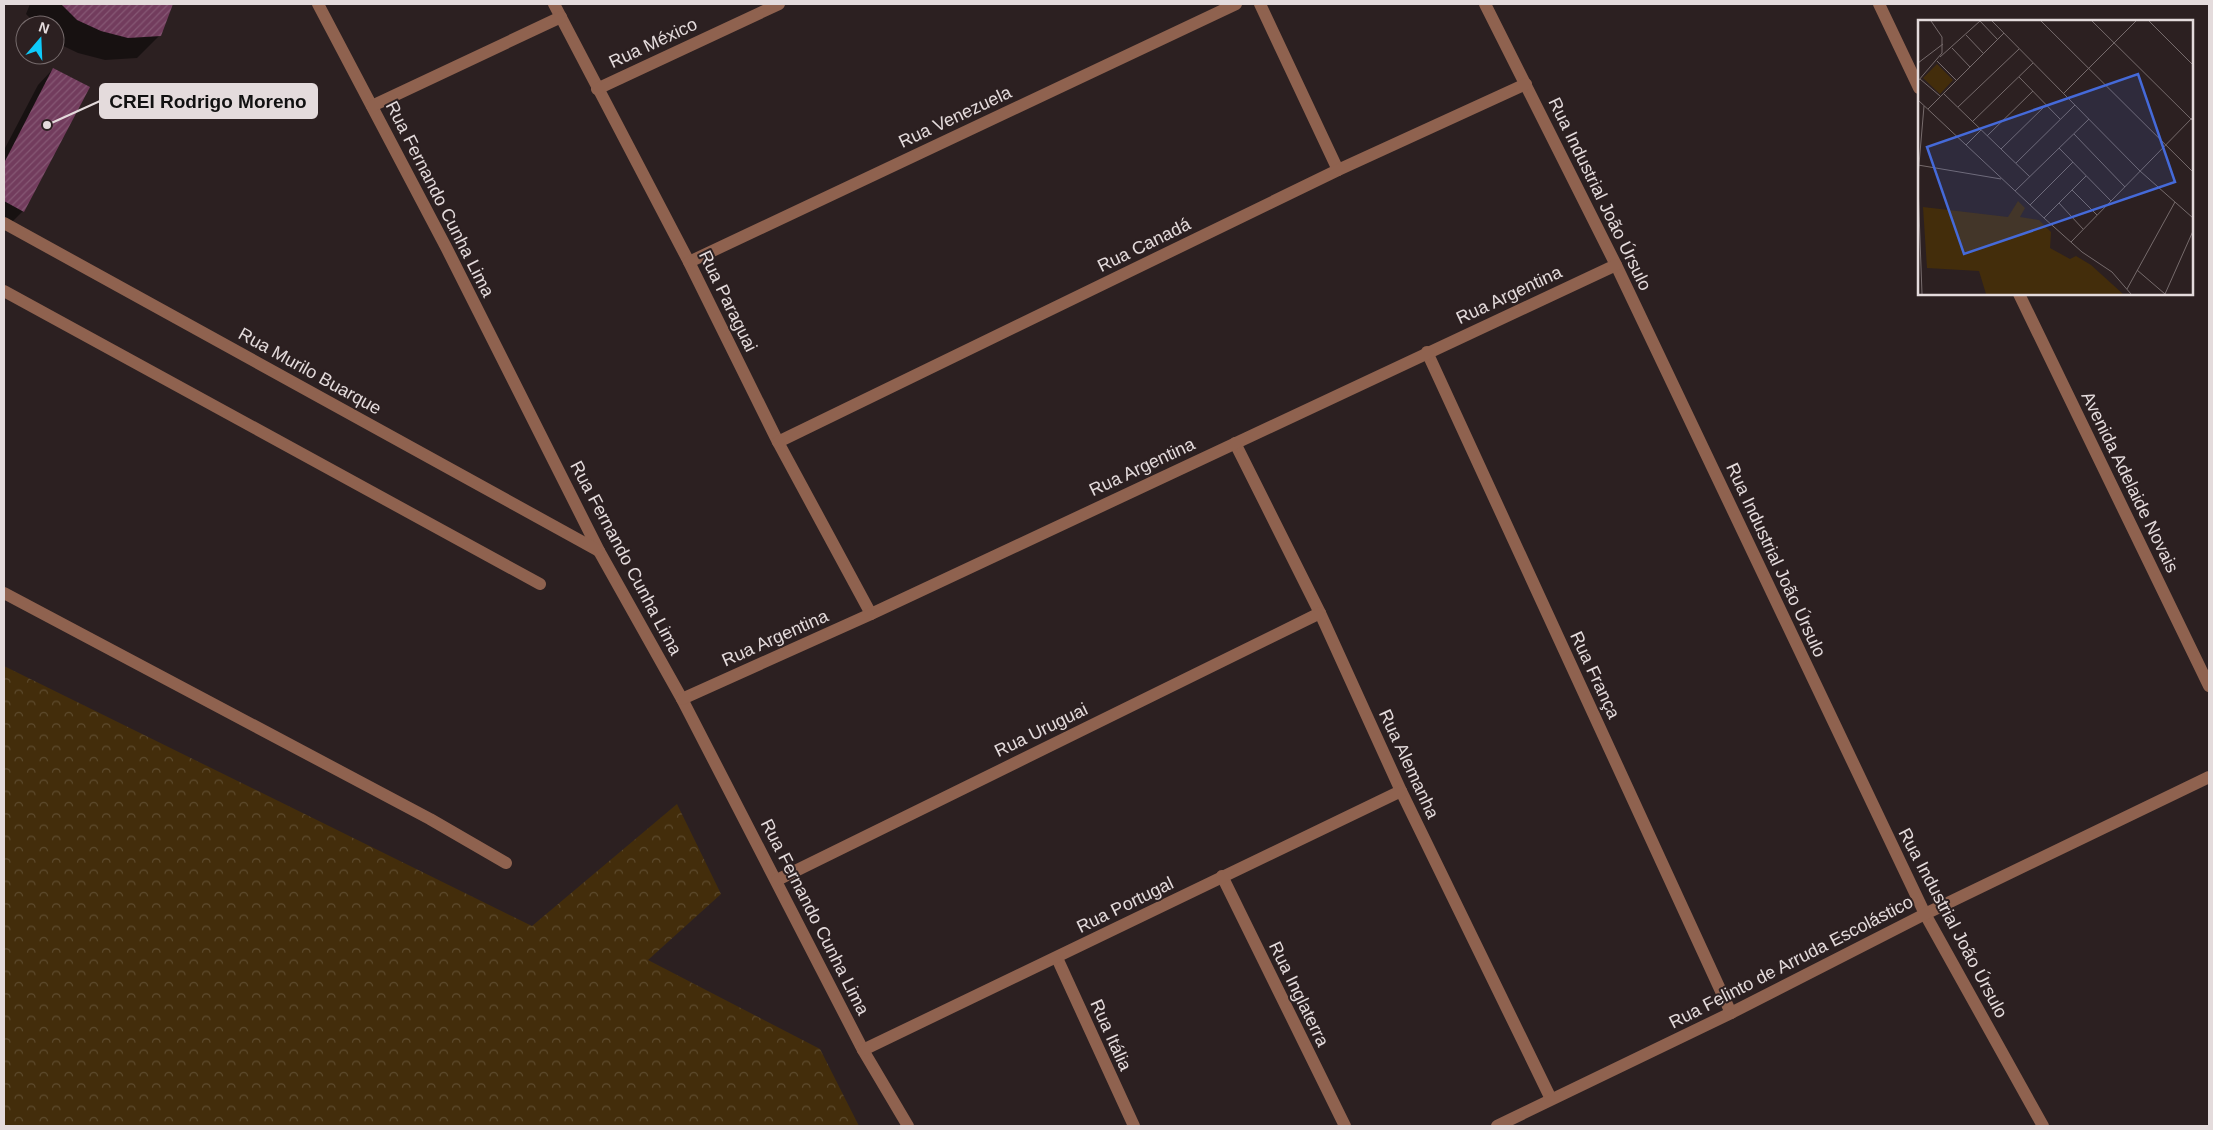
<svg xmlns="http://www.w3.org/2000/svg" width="2213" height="1130" font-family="Helvetica,sans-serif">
<defs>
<pattern id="forest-crowns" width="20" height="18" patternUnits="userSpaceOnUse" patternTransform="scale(1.25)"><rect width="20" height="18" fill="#432d0b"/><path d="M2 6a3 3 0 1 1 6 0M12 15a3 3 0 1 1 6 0" fill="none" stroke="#5e4b2e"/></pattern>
<pattern id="building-hatch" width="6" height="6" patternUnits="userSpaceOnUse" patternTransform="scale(1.25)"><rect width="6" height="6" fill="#723c5d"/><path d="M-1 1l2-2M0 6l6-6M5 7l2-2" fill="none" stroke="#865874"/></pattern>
</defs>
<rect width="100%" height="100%" fill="#2c2021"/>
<polygon fill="url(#forest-crowns)" points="4,666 532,926 677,804 721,894 648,960 820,1049 859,1126 4,1126"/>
<g fill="#0007">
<polygon points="30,4 172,4 160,35 137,58 105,60 78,53 55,42 55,25 37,25 26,14"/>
<polygon points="53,69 88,87 23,211 7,227 4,225 4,150 38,85"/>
</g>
<g fill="url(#building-hatch)">
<polygon points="61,4 173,4 161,36 128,38 101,31 77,20"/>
<polygon points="53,68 90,87 24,212 4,201 4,163"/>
</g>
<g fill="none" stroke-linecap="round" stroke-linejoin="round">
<g stroke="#8f624f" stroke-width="12">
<polyline points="318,4 447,249 599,551 682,699 863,1050 908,1126"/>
<polyline points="554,4 689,262 778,442 871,614"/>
<polyline points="1260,4 1338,170"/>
<polyline points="1485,4 1616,265 1925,914 2043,1126"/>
<polyline points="1879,4 1919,88"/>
<polyline points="597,89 779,4"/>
<polyline points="372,106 561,17"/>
<polyline points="4,223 599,551"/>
<polyline points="689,262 1236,4"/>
<polyline points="4,291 540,584"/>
<polyline points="2019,294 2209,686"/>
<polyline points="1427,352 1731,1013"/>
<polyline points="778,442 1338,170 1526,84"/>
<polyline points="1235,443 1320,613 1401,791 1551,1099"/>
<polyline points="4,593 430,819 506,863"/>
<polyline points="682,699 871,614 1616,265"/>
<polyline points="1222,876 1345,1126"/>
<polyline points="777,880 1320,613"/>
<polyline points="1057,958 1134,1126"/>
<polyline points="863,1050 1401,791"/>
<polyline points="1497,1126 1731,1013 1925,914 2209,777"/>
</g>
</g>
<g text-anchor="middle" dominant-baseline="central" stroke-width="4" stroke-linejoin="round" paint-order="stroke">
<g font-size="18" fill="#e4dbdc" stroke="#2c2021">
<text transform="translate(653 43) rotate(-25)">Rua México</text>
<text transform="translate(955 117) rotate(-25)">Rua Venezuela</text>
<text transform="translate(1600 194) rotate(64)">Rua Industrial João Úrsulo</text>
<text transform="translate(440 199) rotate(63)">Rua Fernando Cunha Lima</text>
<text transform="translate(1144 245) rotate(-26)">Rua Canadá</text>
<text transform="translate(1509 295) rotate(-25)">Rua Argentina</text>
<text transform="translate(728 301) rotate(64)">Rua Paraguai</text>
<text transform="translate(310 371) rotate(29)">Rua Murilo Buarque</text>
<text transform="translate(1142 467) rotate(-25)">Rua Argentina</text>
<text transform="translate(2130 482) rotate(64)">Avenida Adelaide Novais</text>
<text transform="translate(626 558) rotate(62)">Rua Fernando Cunha Lima</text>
<text transform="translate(1776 560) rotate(65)">Rua Industrial João Úrsulo</text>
<text transform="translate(775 638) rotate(-24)">Rua Argentina</text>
<text transform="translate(1595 675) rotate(65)">Rua França</text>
<text transform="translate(1041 730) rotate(-26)">Rua Uruguai</text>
<text transform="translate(1409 764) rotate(65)">Rua Alemanha</text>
<text transform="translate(1125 905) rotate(-26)">Rua Portugal</text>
<text transform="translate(815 917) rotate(63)">Rua Fernando Cunha Lima</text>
<text transform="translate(1953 923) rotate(62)">Rua Industrial João Úrsulo</text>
<text transform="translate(1791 962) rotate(-27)">Rua Felinto de Arruda Escolástico</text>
<text transform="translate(1299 994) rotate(64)">Rua Inglaterra</text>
<text transform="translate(1111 1035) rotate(66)">Rua Itália</text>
</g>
</g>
<g transform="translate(1918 20)">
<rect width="275" height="275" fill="#2c2021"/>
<path d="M19,44L35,60L22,74L5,58ZM100,181L107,188L102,197L121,200L133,212L132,228L152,239L158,236L173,245L205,274H68L61,251L9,248L5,187L90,197Z" fill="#432d0b"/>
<path fill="none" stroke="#766b6c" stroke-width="1" d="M62,1L80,20M74,1L222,151L275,198M123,1L275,152M174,1L275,101M231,1L275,45M48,15L66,34M34,28L52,47M22,37L62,1M19,41L39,61M0,43L25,24M101,57L142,99M2,59L22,76M0,61L24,33V17L13,1M25,73L112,157M145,74L218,1M0,80L126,198L164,232L194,252L213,274M40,87L101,29M10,89L86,13M54,102L115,43M156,114L207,167M69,116L115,71M48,125L63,110M141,128L193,181M83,129L128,85M98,143L157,85M0,145L83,159M0,156L6,86M0,164L4,274M154,170L179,195M97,171L171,99M141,183L165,209M112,185L155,142M126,198L168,156M153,222L275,97M219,250L247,274M209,269L257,182M247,274L275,211"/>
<path fill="#456ad9" fill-opacity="0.15" stroke="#456ad9" stroke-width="2.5" d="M220,54L257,162L46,234L9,127Z"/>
<rect width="275" height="275" fill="none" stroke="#e4dbdc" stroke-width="2.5"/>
</g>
<path fill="none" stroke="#e4dbdc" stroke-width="2" d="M47 125L100 101"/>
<circle fill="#e4dbdc" stroke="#2c2021" stroke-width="2" cx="47" cy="125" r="5"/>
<rect fill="#e4dbdc" stroke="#e4dbdc" stroke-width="2" x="100" y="84" width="217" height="34" rx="5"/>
<g font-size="19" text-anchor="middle" font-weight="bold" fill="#111">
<text x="208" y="108">CREI Rodrigo Moreno</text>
</g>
<rect width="2213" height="1130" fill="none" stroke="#e4dbdc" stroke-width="10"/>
<g transform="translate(40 40) rotate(19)"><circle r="24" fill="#2c2021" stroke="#766b6c"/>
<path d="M0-4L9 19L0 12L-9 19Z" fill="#0ecafa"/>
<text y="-8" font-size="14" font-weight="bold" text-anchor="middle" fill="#e4dbdc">N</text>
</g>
</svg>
